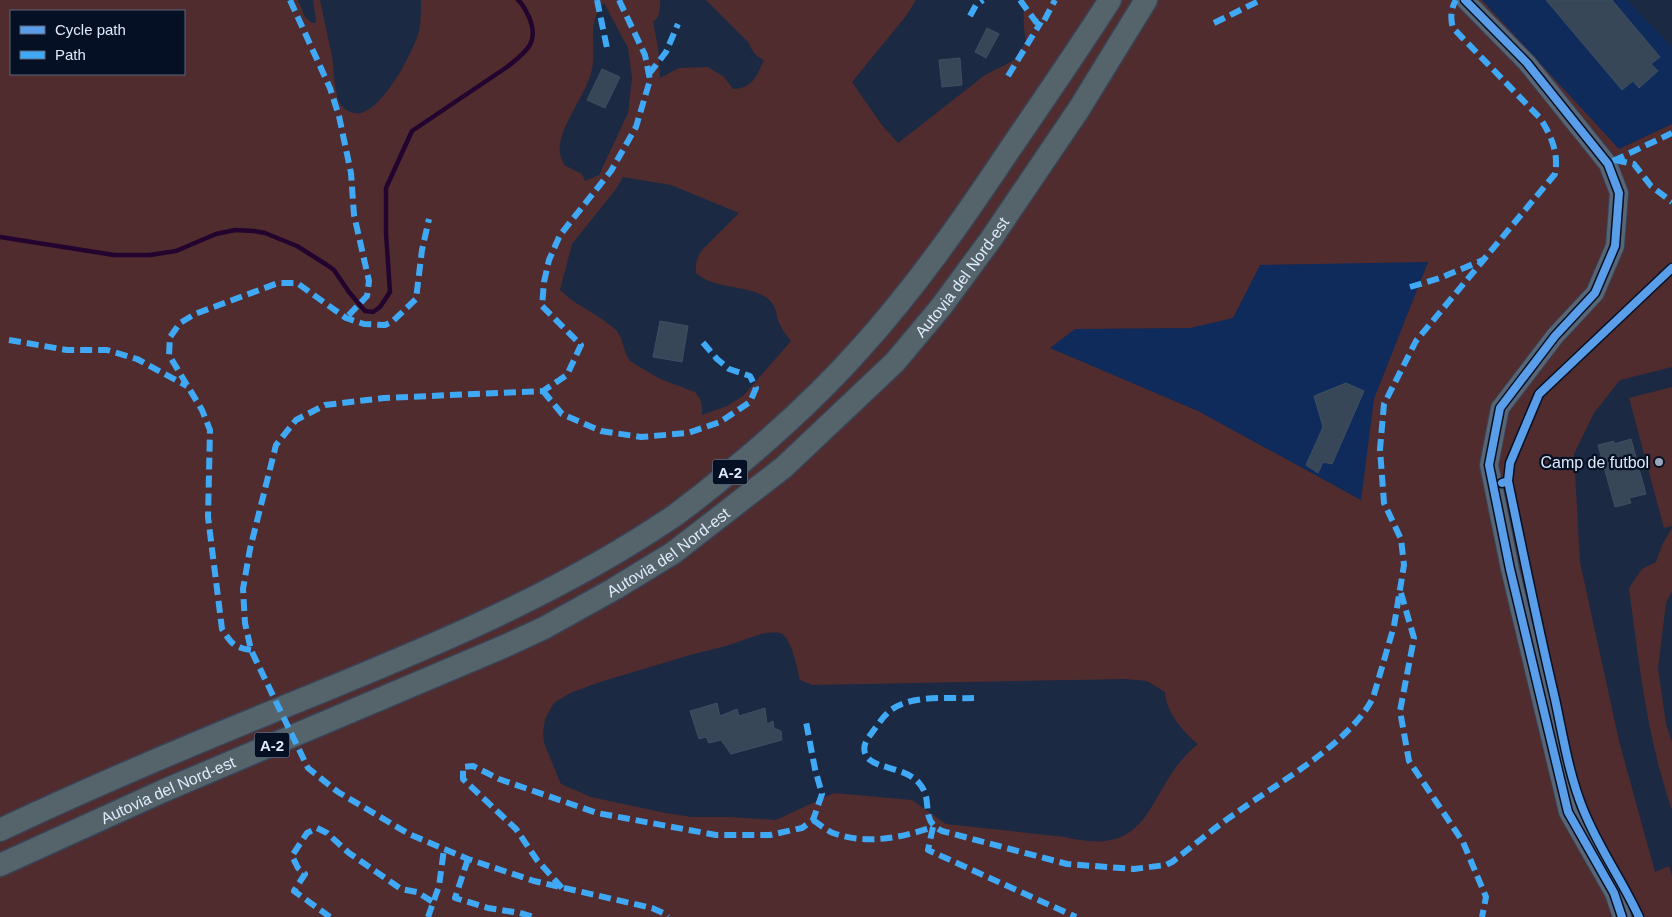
<svg xmlns="http://www.w3.org/2000/svg" width="1672" height="917" font-family="Arial,sans-serif">
<rect width="100%" height="100%" fill="#1b2942"/>
<g fill="#0e2b5c">
<polygon points="1482,0 1627,0 1672,47 1672,124 1630,143 1619,150"/>
<polygon points="1428,261 1374,399 1361,500 1198,411 1050,348 1075,329 1190,328 1233,318 1260,265"/>
</g>
<g fill="#502c2f" fill-rule="evenodd">
<path d="M0,0H298L305,17L312,23H315L316,20L313,0H320C324,19 328,38 332,56C334,69 334,94 341,105C344,109 349,112 354,113C379,119 414,51 419,31C421,21 421,10 421,0H660C660,9 661,16 653,22L658,47L660,78L679,68L708,67L724,77L733,89C753,88 756,77 764,60C756,56 752,52 749,43L706,0H916L906,16L852,82L881,124L898,143L985,75L1013,61L1026,42L1024,28L1023,0H1482L1619,149L1672,124V367L1620,380L1594,413L1574,454L1580,562L1619,741L1655,872L1669,866L1672,876V917H0ZM604,3L628,48L632,78L628,113L599,175L585,181L582,174L564,165C563,161 561,158 560,154C556,129 587,95 592,69C597,46 586,22 604,3ZM11,11H184V74H11ZM623,177L671,185L739,213L702,250C697,258 695,263 696,273C716,292 756,283 772,303C777,309 776,318 780,325C783,331 787,336 791,341L743,396L727,406L702,415V407L700,399L695,392L660,379L630,361L626,354L621,338L616,330L602,319L573,301L560,290L572,244L616,189ZM1428,262L1374,399L1361,500L1198,411L1050,348L1075,329L1190,328L1233,318L1260,265ZM764,633C769,633 775,632 780,633C792,637 797,669 800,680L812,685L1126,679L1147,681L1165,692C1166,712 1183,732 1198,744C1144,787 1158,860 1065,837L946,824L912,800L834,793L776,820L729,817H692L665,813L591,797L561,784L544,743L543,733L545,719L554,703L570,693L600,682L690,655L726,646Z"/>
<polygon points="1672,387 1672,526 1664,528 1629,398"/>
<path d="M1672,528V591L1666,603L1658,668L1666,724L1672,742V810C1647,738 1639,663 1629,588L1642,569L1656,562L1663,543Z"/>
</g>
<g fill="none" stroke-linecap="round" stroke-linejoin="round">
<path stroke="#23042e" stroke-width="4.5" d="M0,237L114,255H150L176,251L216,234L235,230L254,231L265,233L297,246L327,265L334,270L349,292L365,311L373,312L380,307L390,292L386,233V188L412,131L507,67C526,52 540,43 529,17C526,11 523,4 518,0"/>
</g>
<g fill="#384758" stroke="#3d4f62">
<polygon points="1546,0 1612,0 1660,57 1651,64 1658,71 1639,88 1633,81 1622,90"/>
<polygon points="987,28 999,34 986,58 975,52"/>
<polygon points="960,58 962,85 942,87 939,60"/>
<polygon points="602,69 620,77 605,108 587,100"/>
<polygon points="660,321 688,326 682,362 653,357"/>
<polygon points="1346,383 1364,391 1332,464 1323,462 1318,473 1306,465 1323,427 1314,396"/>
<polygon points="1631,439 1646,494 1629,498 1631,503 1615,507 1598,445 1614,441 1614,444"/>
<polygon points="717,703 720,716 737,709 739,716 765,708 767,724 773,721 774,728 781,731 782,740 731,754 721,740 709,743 706,737 699,739 690,711"/>
</g>
<g fill="none" stroke-linecap="round" stroke-linejoin="round">
<defs>
<polyline id="secondary" points="1465,0 1527,63 1608,164 1619,193 1615,246 1595,293 1555,336 1500,408 1489,465 1510,569 1568,812 1614,893 1622,917"/>
<g id="highway">
<path d="M0,830C89,788 178,750 269,713C408,656 549,601 674,516C693,502 712,487 730,472C776,434 820,394 860,349C916,287 964,218 1010,149C1044,99 1078,50 1110,0"/>
<path id="s1" d="M0,865L163,791L505,646L544,628L614,589L673,553L784,467L895,362L941,307L991,239L1079,109L1146,0"/>
</g>
</defs>
<use href="#secondary" stroke="#3a4356" stroke-width="20"/>
<use href="#highway" stroke="#3a4356" stroke-width="25"/>
<use href="#secondary" stroke="#586575" stroke-width="18"/>
<use href="#highway" stroke="#55646b" stroke-width="22"/>
<g stroke="#3fa9f5" stroke-width="6" stroke-dasharray="12 6" stroke-linecap="butt">
<polyline points="290,0 330,88 339,116 351,173 354,215 369,281 367,296 346,318"/>
<polyline points="597,0 607,48"/>
<polyline points="619,0 645,55 650,80 636,127 611,171 560,235 549,260 544,282 542,306 581,345 567,375 543,391 384,398 325,405 296,420 276,445 250,549 243,589 245,623 251,650 308,768 338,792 409,834 468,859 534,881 652,908 663,913 668,917"/>
<polyline points="1020,0 1036,22 1044,21 1055,0"/>
<polyline points="970,16 976,5 983,0"/>
<polyline points="1214,23 1261,0"/>
<polyline points="649,74 666,52 678,24"/>
<polyline points="1008,76 1041,22"/>
<polyline points="1615,160 1634,164 1651,186 1672,202"/>
<polyline points="1613,161 1672,133"/>
<polyline points="1410,287 1440,278 1483,260"/>
<polyline points="9,340 67,350 107,350 137,359 187,386"/>
<polyline points="543,391 562,414 601,431 641,437 688,433 720,422 750,402 756,388 750,376 729,369 717,359 700,339"/>
<polyline points="1401,593 1414,638 1400,711 1409,761 1463,842 1486,897 1482,917"/>
<path d="M251,650C234,648 231,643 222,629L208,517L210,430L202,410L169,355L170,337L180,323L195,314L278,283H297L346,318L364,324L385,325L392,322L416,299L422,250L429,219"/>
<path d="M974,698C948,699 913,694 891,710C883,716 877,726 871,734C865,741 861,750 868,758C877,769 905,767 919,783C935,801 918,819 942,831L1067,864L1134,869L1166,865L1172,862C1193,846 1214,828 1236,813C1279,782 1349,744 1373,698L1394,626L1404,565L1401,539L1384,503L1380,449L1384,404L1416,341L1555,174C1559,153 1551,135 1540,118L1453,28C1450,18 1451,8 1456,0"/>
<path d="M813,820C819,824 826,830 833,833C867,845 900,838 933,827"/>
<polyline points="933,827 928,850 1076,917"/>
<polyline points="468,859 455,898 488,908 520,913 534,917"/>
<polyline points="562,888 537,860 516,829 463,779 463,767 473,766 499,779 597,813 716,835 770,835 802,828 813,820 822,794 815,769 806,722"/>
<polyline points="330,917 294,891 305,874 298,868 292,856 307,833 317,828 327,833 349,853 401,889 417,892 433,902"/>
<polyline points="428,917 439,886 444,849"/>
</g>
<defs>
<g id="cycleway">
<polyline points="1465,0 1527,63 1608,164 1619,193 1615,246 1595,293 1555,336 1500,408 1489,465 1510,569 1568,812 1614,893 1622,917"/>
<path d="M1508,481C1523,554 1538,627 1555,699C1563,736 1569,775 1583,809C1598,847 1622,880 1639,917"/>
<polyline points="1502,483 1508,481 1510,463 1539,394 1672,268"/>
</g>
</defs>
<use href="#cycleway" stroke="#051024" stroke-width="11"/>
<use href="#cycleway" stroke="#5a9eea" stroke-width="8"/>
</g>
<circle fill="#9aa6bb" stroke="#051024" stroke-width="2" cx="1659" cy="462" r="5"/>
<g text-anchor="middle" dominant-baseline="central" stroke-width="4.5" stroke-linejoin="round" paint-order="stroke">
<g fill="#051024" stroke="#9ea9bb" stroke-width="1">
<rect x="712.5" y="459.5" width="35" height="25" rx="4"/>
<rect x="254.5" y="732.5" width="35" height="25" rx="4"/>
</g>
<g font-size="15" font-weight="bold" fill="#dfeafc">
<text x="730" y="472">A-2</text>
<text x="272" y="745">A-2</text>
</g>
<g font-size="16" fill="#dfeafc" stroke="#051024">
<text stroke="none"><textPath href="#s1" startOffset="1144">Autovia del Nord-est</textPath></text>
<text stroke="none"><textPath href="#s1" startOffset="739">Autovia del Nord-est</textPath></text>
<text stroke="none"><textPath href="#s1" startOffset="184">Autovia del Nord-est</textPath></text>
</g>
<g font-size="16" fill="#dfeafc" stroke="#051024" text-anchor="end">
<text x="1649" y="462">Camp de futbol</text>
</g>
</g>
<rect x="10" y="10" width="175" height="65" fill="#051024" stroke="#5c677a"/>
<rect x="20" y="26" width="25" height="8" fill="#5a9eea" stroke="#5c677a"/>
<text x="55" y="35" font-size="15" fill="#dfeafc">Cycle path</text>
<rect x="20" y="51" width="25" height="8" fill="#3fa9f5" stroke="#5c677a"/>
<text x="55" y="60" font-size="15" fill="#dfeafc">Path</text>
</svg>
